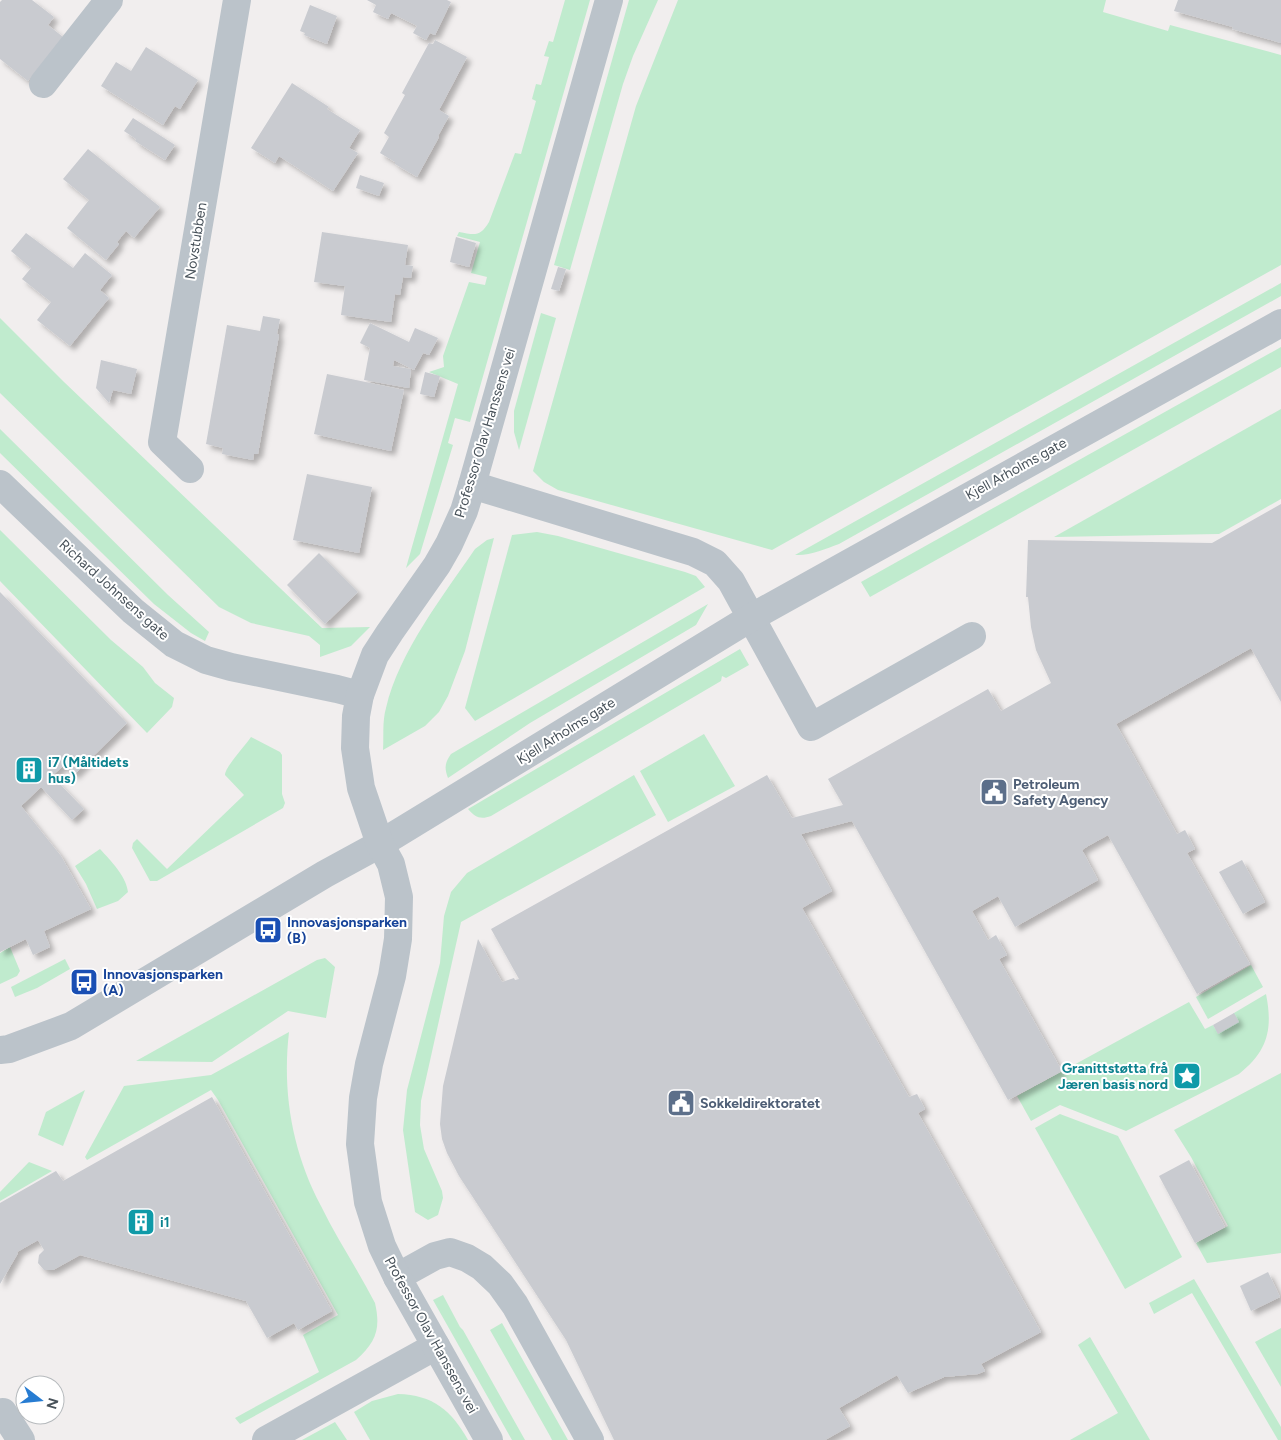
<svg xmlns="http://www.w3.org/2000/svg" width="1281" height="1440" font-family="Figtree,sans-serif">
<defs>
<filter id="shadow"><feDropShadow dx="4.5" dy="4.5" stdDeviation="2.5" flood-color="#0004"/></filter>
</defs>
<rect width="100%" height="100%" fill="#f1eeee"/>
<g fill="#c0ebce">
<path d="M565,0H590L470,422L455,418L448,443L453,445L420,554L406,568L458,384L429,372L444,367L443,356L469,282L485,285L487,277L471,273L480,242L457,236L459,232C475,235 480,237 489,222L515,153L521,154L536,101L532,99L536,84L541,85L549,57L544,56L549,41L553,42Z"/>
<polygon points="629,0 658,0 633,56 623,84 570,270 554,265"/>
<polygon points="678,0 1106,0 1103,12 1168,31 1170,25 1281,55 1281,265 772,550 558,490 544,482 533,471 636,106"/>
<path d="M1281,283V296L839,544C825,549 810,556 795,555Z"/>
<polygon points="541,313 556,318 519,450 514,432 514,411"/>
<polygon points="0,318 64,382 322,628 370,627 351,646 320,657 320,645 309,636 251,623 219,607 0,393"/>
<polygon points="1281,347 1281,367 870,597 861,582"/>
<polygon points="1281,409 1281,499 1219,534 1054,537"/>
<polygon points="0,429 168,595 209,632 205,641 191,633 154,604 0,453"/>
<polygon points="0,530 111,640 143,667 155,683 174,698 172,707 147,733 0,581"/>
<polygon points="537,532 558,536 685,572 696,576 705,587 475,721 465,708 512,535"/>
<path d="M494,538L465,651L448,696L439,712L425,726L383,750C384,737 382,722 386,708C399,652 443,596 475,549L487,540Z"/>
<path d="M708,604L696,625L530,723L448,778C444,767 445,763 451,754Z"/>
<path d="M740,649L749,665L726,678L722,676L721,681L491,816C480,820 475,817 468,809Z"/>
<polygon points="704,734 735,786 668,822 640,771"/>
<path d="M251,737L280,752L282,755V794L285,803L283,808L157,881H150L132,848L133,843L137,839L167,869L244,795L225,775C225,767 245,746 251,737Z"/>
<polygon points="634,775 656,815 461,922 421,1101 420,1125 424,1149 442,1191 443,1198 438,1215 428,1220 415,1212 403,1130 407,1090 440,963 444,916 451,892 467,873"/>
<path d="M100,849C111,861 126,876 128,892L118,901L97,909L86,884L75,866Z"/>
<polygon points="10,947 20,971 17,976 0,984 0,953"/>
<polygon points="325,958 335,967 326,1018 288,1011 212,1062 136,1061 317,960"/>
<polygon points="65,959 70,969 37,988 15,997 11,987"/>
<polygon points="1251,965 1263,987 1208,1019 1196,997"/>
<path d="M1266,994C1273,1029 1268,1051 1239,1074L1126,1131L1060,1105L1031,1121L1017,1096L1189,1002L1205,1029L1213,1025L1218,1033L1234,1013Z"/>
<path d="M289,1032C282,1092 292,1151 321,1206C337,1239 358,1270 375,1303C381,1329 376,1342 356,1360L240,1424L235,1418L319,1372L303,1335L338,1315L218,1100L211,1090L87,1160L85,1157L124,1086L211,1075Z"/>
<polygon points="1281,1073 1281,1253 1207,1263 1196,1243 1228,1226 1191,1157 1174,1130"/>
<polygon points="85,1090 63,1146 38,1135 46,1112"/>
<polygon points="1060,1114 1118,1136 1182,1257 1125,1289 1035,1128"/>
<polygon points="29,1162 52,1171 0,1201 0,1192"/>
<polygon points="1194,1279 1281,1427 1281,1440 1278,1440 1192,1293 1154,1314 1149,1303"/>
<polygon points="443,1295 460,1327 463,1330 525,1440 512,1440 433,1300"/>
<polygon points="502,1323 568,1440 552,1440 550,1436 490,1330"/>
<polygon points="1281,1328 1281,1387 1255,1342"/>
<polygon points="1090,1337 1150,1440 1070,1440 1118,1413 1078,1345"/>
<path d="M398,1394C433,1395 451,1410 468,1440H370L354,1412L372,1401Z"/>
<polygon points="335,1422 347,1440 302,1440"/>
</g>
<g fill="#c9cbd0" filter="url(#shadow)">
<polygon points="2,0 32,0 54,17 48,25 63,37 28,81 0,59 0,2"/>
<polygon points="367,0 447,0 451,2 435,35 430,33 426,40 413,33 417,26 391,13 388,19 373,12 376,5"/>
<polygon points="1178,0 1281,0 1281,43 1232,29 1233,27 1174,11"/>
<polygon points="310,5 337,16 327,44 304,35 305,33 300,31"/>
<polygon points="435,40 467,57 439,110 449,116 438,136 439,137 417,177 395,164 395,162 380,153 389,137 384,133 405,95 402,93 429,43 433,44"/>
<polygon points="146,47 198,80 180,109 175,106 163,125 101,86 116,62 131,71"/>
<polygon points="292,83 329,107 327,109 360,130 349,148 358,153 333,191 279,156 275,163 251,148"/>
<polygon points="133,118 175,145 165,160 135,141 136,139 124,131"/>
<polygon points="88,149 160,207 134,238 126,231 117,242 119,244 106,260 67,228 89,200 63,179"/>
<polygon points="360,175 384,183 379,196 356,188"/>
<polygon points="322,232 408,245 405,265 413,266 411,278 403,277 400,295 395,294 391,322 341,315 345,286 314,282"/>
<polygon points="26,233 73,268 85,253 112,275 100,290 109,298 70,346 37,320 51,302 22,279 31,268 11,251"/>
<polygon points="456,237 476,243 469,267 450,262"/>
<polygon points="558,267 566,269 559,291 551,289"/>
<polygon points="263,316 280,319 277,334 279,335 258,454 254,454 253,460 222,454 223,448 206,444 227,325 260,331"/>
<polygon points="370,323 409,342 415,328 438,338 429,355 423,353 414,370 394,360 393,366 411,369 409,388 364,380 370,348 360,343"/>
<polygon points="101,360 137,369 131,394 113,390 109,403 96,388"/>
<polygon points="425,372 440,376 434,397 420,394"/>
<polygon points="327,374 404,390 391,451 314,434"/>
<polygon points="307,474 372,487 359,553 293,540"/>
<polygon points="1281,504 1281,702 1251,648 1116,724 1177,834 1185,830 1195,849 1187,853 1250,964 1197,994 1108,835 1088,846 1082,850 1098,880 1015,927 998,896 972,911 988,940 996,935 1007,955 999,959 1062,1071 1008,1100 852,821 801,834 832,891 802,908 909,1097 917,1094 925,1109 918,1113 1041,1332 981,1364 985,1371 978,1374 944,1377 908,1393 897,1375 839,1408 850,1426 825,1440 614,1440 566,1340 459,1176 447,1153 442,1139 440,1124 443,1086 478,939 502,982 514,978 515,980 519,979 491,929 767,775 792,818 843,805 828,779 988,689 1001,711 1051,683 1036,650 1031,627 1028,597 1026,597 1028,540 1212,543"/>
<polygon points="319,553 358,592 325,624 287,585"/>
<polygon points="0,592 127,723 74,775 64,765 52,776 84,809 72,820 41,787 21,806 61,856 91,909 44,931 50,947 33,955 26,939 0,952"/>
<polygon points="1242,860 1265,902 1243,914 1219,872"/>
<polygon points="1234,1013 1239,1022 1218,1034 1213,1025"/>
<polygon points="212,1097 332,1311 298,1330 294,1323 267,1338 246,1301 80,1255 53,1270 44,1270 38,1263 39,1255 44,1250 38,1240 17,1252 18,1253 0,1284 0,1203 56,1171 63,1181"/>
<polygon points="1189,1160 1225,1227 1195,1243 1159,1176"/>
<polygon points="1268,1272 1280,1297 1251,1311 1240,1286"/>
</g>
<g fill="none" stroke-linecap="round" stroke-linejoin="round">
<g stroke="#bbc3ca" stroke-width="28">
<polyline points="43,84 109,0"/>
<polyline points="190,469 162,442 237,0"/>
<polyline points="0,484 133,611 174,644 206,660 231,667 337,689 360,695"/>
<polyline points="472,485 693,552 715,563 731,581 811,727 972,636"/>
<polyline points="0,1050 9,1049 71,1026 325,874 380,844 752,617 1281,323"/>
<polyline points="397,1277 435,1256 450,1252 467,1258 482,1267 500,1284 515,1305 590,1440"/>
<polyline points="0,1414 3,1412 21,1440"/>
<polyline points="266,1440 436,1346"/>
<polyline points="489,1440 397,1277 382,1246 368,1202 360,1144 363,1098 369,1064 392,976 398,939 399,897 391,864 380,844 361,788 355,748 356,716 360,695 375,655 390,632 437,565 449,544 464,511 472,485 609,0"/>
</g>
</g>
<defs>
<symbol id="building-square" viewBox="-11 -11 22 22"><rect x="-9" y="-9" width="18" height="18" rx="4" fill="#0f9aa8" stroke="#fff"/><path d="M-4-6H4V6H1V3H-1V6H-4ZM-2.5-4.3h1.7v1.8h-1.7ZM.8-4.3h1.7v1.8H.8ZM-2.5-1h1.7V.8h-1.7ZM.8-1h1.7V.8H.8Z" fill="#fff"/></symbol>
<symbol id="civic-square" viewBox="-11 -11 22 22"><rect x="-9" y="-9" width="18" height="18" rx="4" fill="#5c6f8a" stroke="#fff"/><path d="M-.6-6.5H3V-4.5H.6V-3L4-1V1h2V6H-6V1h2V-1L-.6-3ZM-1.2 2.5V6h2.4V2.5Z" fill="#fff"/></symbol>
<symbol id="bus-square" viewBox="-11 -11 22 22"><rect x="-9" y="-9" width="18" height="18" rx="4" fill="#1a4fb4" stroke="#fff"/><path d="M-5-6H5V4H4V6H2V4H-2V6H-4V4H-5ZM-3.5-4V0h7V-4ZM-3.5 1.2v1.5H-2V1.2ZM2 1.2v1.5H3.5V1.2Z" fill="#fff"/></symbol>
<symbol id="sight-square" viewBox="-11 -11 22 22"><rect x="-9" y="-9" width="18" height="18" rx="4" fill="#0f9aa8" stroke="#fff"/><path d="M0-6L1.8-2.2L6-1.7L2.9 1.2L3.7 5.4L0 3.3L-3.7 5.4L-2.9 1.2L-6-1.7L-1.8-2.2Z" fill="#fff"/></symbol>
</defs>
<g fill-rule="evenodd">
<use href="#building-square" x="13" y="754" width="32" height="32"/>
<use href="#civic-square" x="978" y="776" width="32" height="32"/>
<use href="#bus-square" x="252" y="914" width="32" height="32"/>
<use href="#bus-square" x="68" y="966" width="32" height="32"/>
<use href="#sight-square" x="1171" y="1060" width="32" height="32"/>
<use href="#civic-square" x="665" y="1087" width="32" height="32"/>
<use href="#building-square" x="125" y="1206" width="32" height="32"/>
</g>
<g text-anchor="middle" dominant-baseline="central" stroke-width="4" stroke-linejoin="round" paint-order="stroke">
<g font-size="14" fill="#48525a" stroke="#fff">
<text transform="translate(196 241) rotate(-81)">Novstubben</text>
<text transform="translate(485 433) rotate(-73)">Professor Olav Hanssens vei</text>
<text transform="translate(1016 469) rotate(-29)">Kjell Arholms gate</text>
<text transform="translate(114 590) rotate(42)">Richard Johnsens gate</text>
<text transform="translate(566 731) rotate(-32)">Kjell Arholms gate</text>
<text transform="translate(431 1335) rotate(61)">Professor Olav Hanssens vei</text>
</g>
<g font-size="14" font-weight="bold" fill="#0d838f" stroke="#fff" text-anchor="start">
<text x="48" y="762">i7 (Måltidets<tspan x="48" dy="16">hus)</tspan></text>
<text x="1168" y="1068" text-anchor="end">Granittstøtta frå<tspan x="1168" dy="16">Jæren basis nord</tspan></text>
<text x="160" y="1222">i1</text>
</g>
<g font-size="14" font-weight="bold" fill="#4e5e75" stroke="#fff" text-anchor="start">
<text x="1013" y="784">Petroleum<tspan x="1013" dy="16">Safety Agency</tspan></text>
<text x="700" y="1103">Sokkeldirektoratet</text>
</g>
<g font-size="14" font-weight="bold" fill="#164399" stroke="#fff" text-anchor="start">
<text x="287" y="922">Innovasjonsparken<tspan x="287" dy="16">(B)</tspan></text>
<text x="103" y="974">Innovasjonsparken<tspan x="103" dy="16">(A)</tspan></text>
</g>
</g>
<g transform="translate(40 1400) rotate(106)"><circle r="24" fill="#ffffff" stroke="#b6babd"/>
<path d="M0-4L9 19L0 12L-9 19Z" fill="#277cd2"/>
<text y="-8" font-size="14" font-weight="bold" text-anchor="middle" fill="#48525a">N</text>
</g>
</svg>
